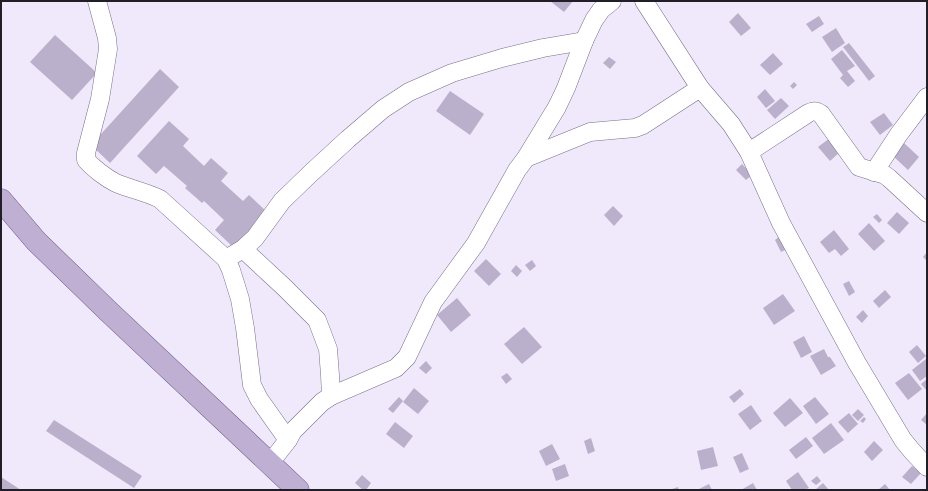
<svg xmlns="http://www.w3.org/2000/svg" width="928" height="491" font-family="Manrope,sans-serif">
<rect width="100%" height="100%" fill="#f0e9fb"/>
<g fill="#bbb0cb">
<polygon points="550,1 573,1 564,12"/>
<polygon points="738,13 751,28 741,36 729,22"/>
<polygon points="819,16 824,24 812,32 806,24"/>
<polygon points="836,28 845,43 832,52 822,37"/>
<polygon points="55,35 97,73 72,100 30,62"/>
<polygon points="849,43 875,76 869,81 843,47"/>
<polygon points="842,50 855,66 847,71 855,81 848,87 840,78 843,75 831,59"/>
<polygon points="773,53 783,64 770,75 760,65"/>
<polygon points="609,57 616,62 610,69 603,63"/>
<polygon points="160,69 179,87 110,163 91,145"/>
<polygon points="794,82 797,85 793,89 790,86"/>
<polygon points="765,89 775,101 766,108 757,97"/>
<polygon points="450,91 484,114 470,135 436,111"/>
<polygon points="781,98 789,106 775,119 767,110"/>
<polygon points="884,113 893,125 880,135 870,122"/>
<polygon points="169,121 189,139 183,146 204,166 211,158 228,173 221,181 243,201 249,195 267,212 234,248 215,230 224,220 204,201 202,203 185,188 187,186 164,166 156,174 137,156"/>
<polygon points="830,138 841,151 830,161 818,147"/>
<polygon points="904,143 919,157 908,170 893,156"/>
<polygon points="742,164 752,175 746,180 736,170"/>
<polygon points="613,206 623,216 614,226 604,215"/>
<polygon points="897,212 909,223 899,234 887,223"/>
<polygon points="877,214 882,220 879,223 873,217"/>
<polygon points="869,223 885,241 874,251 858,234"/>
<polygon points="834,230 849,249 841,256 835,249 829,253 820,242"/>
<polygon points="780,236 787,249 781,252 775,240"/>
<polygon points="927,252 927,261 923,257"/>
<polygon points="486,259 501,274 489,286 474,271"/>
<polygon points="532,260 536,266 530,271 525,265"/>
<polygon points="516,265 522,271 517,277 511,271"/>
<polygon points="849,281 855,292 849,296 843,284"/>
<polygon points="885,290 891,297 879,308 873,301"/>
<polygon points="783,294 795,311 774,325 763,308"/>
<polygon points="457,298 471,315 451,332 437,315"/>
<polygon points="863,310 868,316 862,323 856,317"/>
<polygon points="524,327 542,347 522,364 504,344"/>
<polygon points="804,336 812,352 801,358 793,342"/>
<polygon points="917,345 926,356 918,363 909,352"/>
<polygon points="824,349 828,357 830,357 836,366 821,375 810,356"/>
<polygon points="926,359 927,361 927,376 920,381 912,370"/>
<polygon points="426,361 432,368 426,374 419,368"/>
<polygon points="507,373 512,379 506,384 501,377"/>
<polygon points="909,373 922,389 908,400 895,383"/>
<polygon points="927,379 927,391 921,384"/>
<polygon points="414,388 429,401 418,414 403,402"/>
<polygon points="740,389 744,394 734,403 729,397"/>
<polygon points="399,397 403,401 393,413 388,409"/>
<polygon points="815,397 829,414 816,424 803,406"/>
<polygon points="790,398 803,413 785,427 773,413"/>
<polygon points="751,405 762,421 750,430 738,414"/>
<polygon points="858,409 864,415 858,421 852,415"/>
<polygon points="849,413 858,424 848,433 838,422"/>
<polygon points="927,413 927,425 921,420"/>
<polygon points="864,417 866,419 863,423 860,421"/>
<polygon points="54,420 142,476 134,488 46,431"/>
<polygon points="395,422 413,436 404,448 386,434"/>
<polygon points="831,423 844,440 824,454 812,438"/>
<polygon points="806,437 813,446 796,459 789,450"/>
<polygon points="591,438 595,451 588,454 584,441"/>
<polygon points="874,441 883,450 872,461 864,452"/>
<polygon points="552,444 560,459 546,466 539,451"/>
<polygon points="713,447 718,466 701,470 697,451"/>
<polygon points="742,453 749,469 740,473 733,457"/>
<polygon points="565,464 569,476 556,481 552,469"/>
<polygon points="912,466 921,473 911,484 902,477"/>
<polygon points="798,472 809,488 805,490 792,490 786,481"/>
<polygon points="362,475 371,483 366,490 363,490 355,483"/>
<polygon points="817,476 821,481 816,485 811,481"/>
<polygon points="1,477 21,490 1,490"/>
<polygon points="753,483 757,490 741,490"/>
<polygon points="823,483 829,490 815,490"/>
<polygon points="709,484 712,490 697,490"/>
<polygon points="885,484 890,490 878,490"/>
<polygon points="678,487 679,490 669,490"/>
</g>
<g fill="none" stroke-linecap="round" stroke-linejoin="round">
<defs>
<g id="minor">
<path d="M97,1L107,38L108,49L100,99L86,153V160C93,168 106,178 116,183C130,189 146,192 160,199L226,259L231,270L240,299L245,328L252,385L259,399L288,440"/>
<polyline points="644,1 700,88 731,124 749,152 781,223 857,363 903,440 912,451 927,467"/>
<path d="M749,152L807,114C812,111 815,110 821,114L859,167L885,175L889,178L927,213"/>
<polyline points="526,158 557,107 566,88 584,41 594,20 601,10 612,1"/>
<polyline points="874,172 899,134 927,97"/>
<polyline points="243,249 285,288 317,320 328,349 330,375 331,396"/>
<polyline points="226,259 243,249 255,238 282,201 311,173 348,139 383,109 409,92 452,73 502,58 543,48 584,41"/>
<polyline points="270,463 288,440 293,431 322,402 331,396 396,368 407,357 433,302 476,243 517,170 526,158 590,132 635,128 643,125 700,88"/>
</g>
<polyline id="major" points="1,200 36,241 107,310 298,490"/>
</defs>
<use href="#minor" stroke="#7a6f89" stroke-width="19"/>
<use href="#major" stroke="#6b5984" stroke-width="23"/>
<use href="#minor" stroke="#fff" stroke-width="18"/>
<use href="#major" stroke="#beafd3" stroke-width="22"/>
</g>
<rect width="928" height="491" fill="none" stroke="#221e28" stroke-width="4"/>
</svg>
